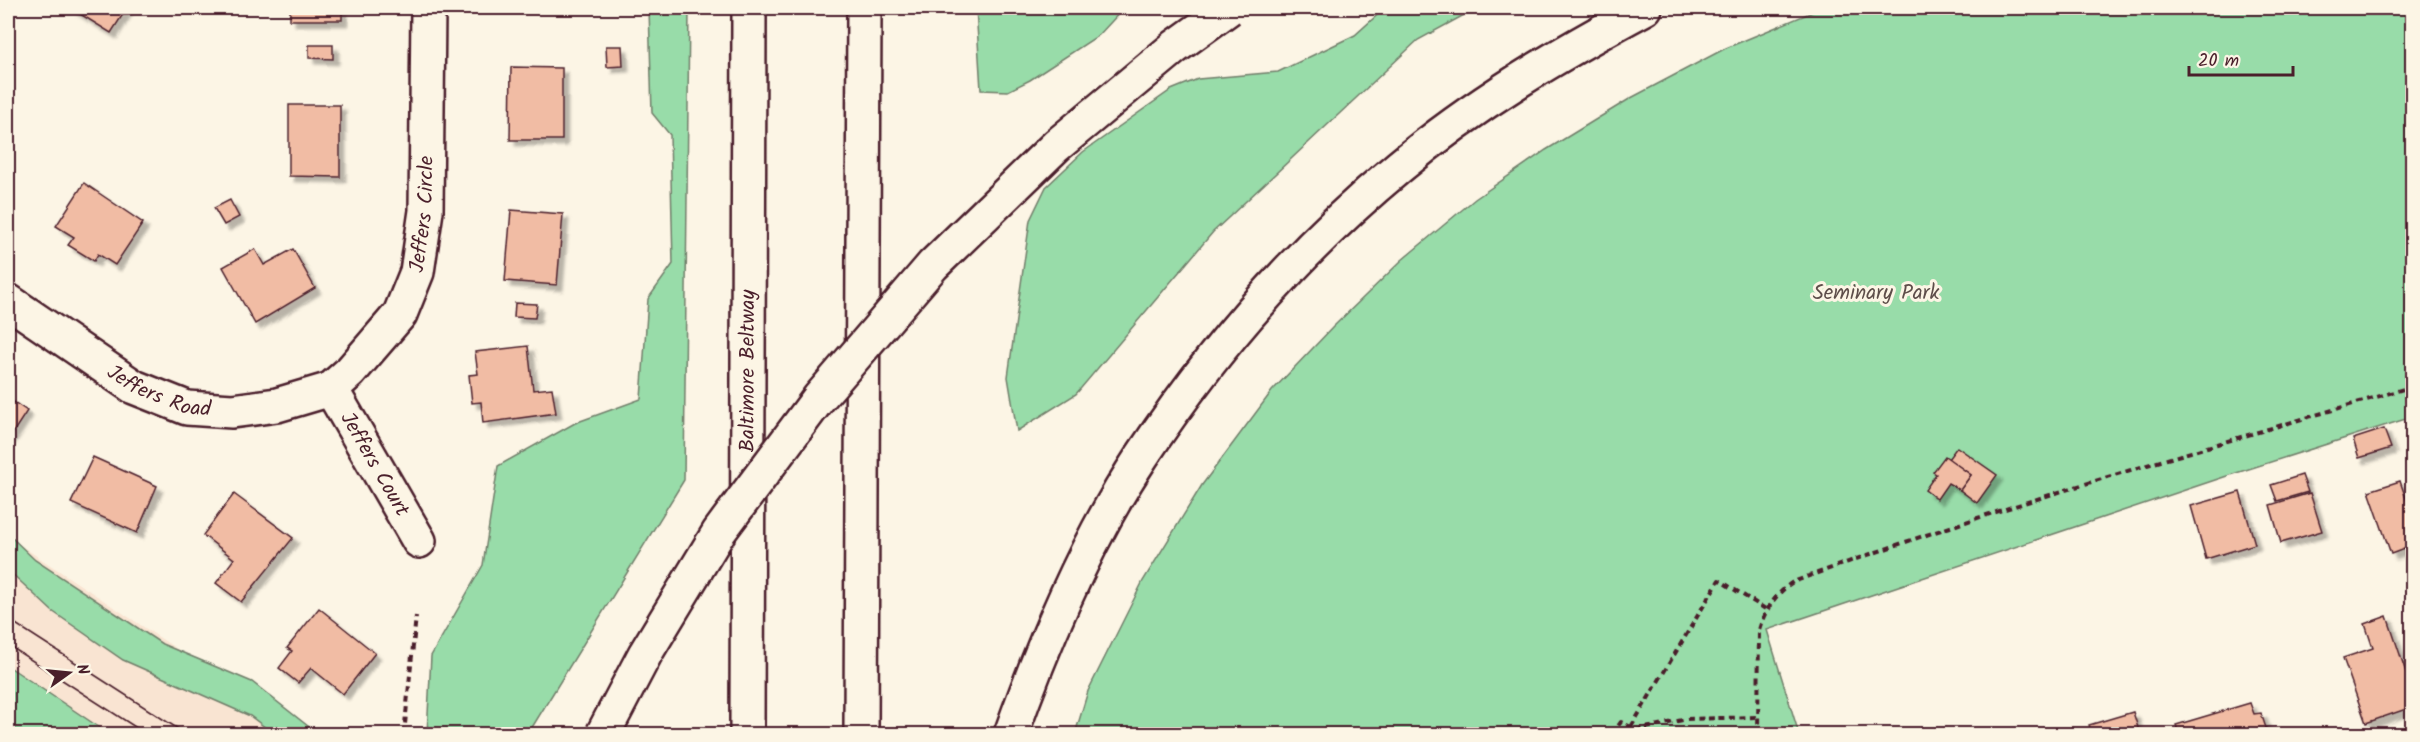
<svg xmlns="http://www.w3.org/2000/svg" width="2420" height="742" font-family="Kalam,sans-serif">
<defs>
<filter id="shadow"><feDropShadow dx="5.5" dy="5.5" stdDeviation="1.5" flood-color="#0004"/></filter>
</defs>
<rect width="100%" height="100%" fill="#fcf5e5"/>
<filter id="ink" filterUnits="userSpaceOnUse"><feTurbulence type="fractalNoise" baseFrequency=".0167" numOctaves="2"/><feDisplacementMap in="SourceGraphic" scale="12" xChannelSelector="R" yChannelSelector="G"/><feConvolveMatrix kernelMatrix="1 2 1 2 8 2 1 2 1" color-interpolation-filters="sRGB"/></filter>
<g filter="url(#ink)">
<polygon fill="#f9e4d2" points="8,537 305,734 109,734 8,666"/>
<g fill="#98dca9" stroke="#717e6a" stroke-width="1.5">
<polygon points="649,8 689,8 684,480 528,734 427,734 431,656 483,565 498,466 575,423 641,399 648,299 673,264 670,135 652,113"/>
<polygon points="976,8 1124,8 1099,35 1030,80 1008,91 981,90"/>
<polygon points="1385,8 1477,8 1418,40 1213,232 1076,394 1017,431 1008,377 1030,220 1046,187 1083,152 1171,90 1198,79 1278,72 1355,35"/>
<polygon points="1822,8 2412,8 2412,417 2233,474 1767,630 1799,734 1075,734 1088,691 1143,581 1202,485 1272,391 1333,327 1402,260 1475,199 1546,150 1631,98 1726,48"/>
<polygon points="8,534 35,560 162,644 252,682 318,734 274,734 250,716 123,660 52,611 8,570"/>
<polygon points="8,666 109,734 8,734"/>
</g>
<g fill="#f1bca4" stroke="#4a1f2b" stroke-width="1.5" filter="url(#shadow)">
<polygon points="73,8 127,8 111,33 72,9"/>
<rect x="290" y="8" width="52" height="12"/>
<polygon points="309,45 333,45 333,59 309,58"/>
<polygon points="606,46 622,46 623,66 607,67"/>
<polygon points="511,67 562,68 562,140 510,140"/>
<polygon points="289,105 340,105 340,177 289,176"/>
<polygon points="84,183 143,223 115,265 98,254 94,261 68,245 74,237 56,226"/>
<polygon points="230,200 239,217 224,225 214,208"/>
<polygon points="511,210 563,214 557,285 505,281"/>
<polygon points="255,249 264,265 293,249 315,288 255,324 223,267"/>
<polygon points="515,303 537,304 535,318 514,317"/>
<polygon points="528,346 533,390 552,388 556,413 483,423 481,402 472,403 469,375 478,374 475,352"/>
<polygon points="8,398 27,411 8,440"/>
<polygon points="2384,429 2391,448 2359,458 2353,439"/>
<polygon points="1957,447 1997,475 1977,503 1960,490 1971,475 1948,459"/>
<polygon points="1945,456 1971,475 1960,490 1948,483 1937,499 1925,490 1936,474 1933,472"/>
<polygon points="93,457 157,486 137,533 71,503"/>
<polygon points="2302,475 2308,492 2277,501 2271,485"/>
<polygon points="2400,481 2412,516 2412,546 2391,554 2369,491"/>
<polygon points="2240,492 2255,544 2206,559 2191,506"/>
<polygon points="2310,493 2322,531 2281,543 2270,505"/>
<polygon points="234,494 293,538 241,602 216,583 234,559 203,535"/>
<polygon points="319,608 375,653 343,694 311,668 298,683 279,668 292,651 287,648"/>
<polygon points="2387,616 2412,690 2412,707 2366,723 2343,658 2373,648 2365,624"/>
<polygon points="2250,703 2254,714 2261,713 2268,734 2179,734 2176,725"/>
<polygon points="2133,712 2140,734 2092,734 2089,725"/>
</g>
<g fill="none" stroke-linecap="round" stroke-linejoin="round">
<defs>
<g id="minor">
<path id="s1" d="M8,301L134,387L187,408L232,411L277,405L331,389L350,372L400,314L417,272L426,211L428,8"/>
<path id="s2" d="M331,389L419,541"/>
</g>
<g id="motorway">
<path id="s3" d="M747,734L749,8"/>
<polyline points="861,734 864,8"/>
<path d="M1011,734C1044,641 1087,539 1142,456C1213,349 1300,249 1399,167C1474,104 1559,54 1645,8"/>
</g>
</defs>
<use href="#minor" stroke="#4a1f2b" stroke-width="38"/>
<use href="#motorway" stroke="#4a1f2b" stroke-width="38"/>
<g stroke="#4a1f2b" stroke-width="4" stroke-dasharray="6 4.5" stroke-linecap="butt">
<polyline points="1631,727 1719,580 1767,610"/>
<polyline points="404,734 416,616"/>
<polyline points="1612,734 1621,722 1637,730 1687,719 1757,717"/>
<path d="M1758,734L1759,630C1764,611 1777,592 1793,582C1995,507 2202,449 2407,388L2412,384"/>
</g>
<use href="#minor" stroke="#fcf5e5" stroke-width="33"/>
<use href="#motorway" stroke="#fcf5e5" stroke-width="33"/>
<g stroke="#4a1f2b" stroke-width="1.5">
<polyline points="8,619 186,734"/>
<polyline points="8,645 146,734"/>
</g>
<defs>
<polyline id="motorway-bridge" points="603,734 645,654 719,532 819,398 933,265 1056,146 1175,47 1229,8"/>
</defs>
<use href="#motorway-bridge" stroke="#4a1f2b" stroke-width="38" stroke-linecap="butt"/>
<use href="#motorway-bridge" stroke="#fcf5e5" stroke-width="33"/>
</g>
</g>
<g text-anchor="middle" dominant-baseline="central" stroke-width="6" stroke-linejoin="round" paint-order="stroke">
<g font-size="21" fill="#4a1f2b" stroke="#fcf5e5">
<text stroke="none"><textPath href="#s1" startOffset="562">Jeffers Circle</textPath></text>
<text stroke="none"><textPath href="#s3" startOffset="363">Baltimore Beltway</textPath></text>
<text stroke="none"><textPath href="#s1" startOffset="178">Jeffers Road</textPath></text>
<text stroke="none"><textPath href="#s2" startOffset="87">Jeffers Court</textPath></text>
</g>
<g font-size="21" fill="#5e4e4a" stroke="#fcf5e5">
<text x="1876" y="293">Seminary Park</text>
</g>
</g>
<rect width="2420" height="742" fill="none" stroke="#fcf5e5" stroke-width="30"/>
<rect x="15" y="15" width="2390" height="712" fill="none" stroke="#4a1f2b" stroke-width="2" filter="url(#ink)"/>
<g transform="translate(69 673) rotate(75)" stroke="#fcf5e5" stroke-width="4.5" paint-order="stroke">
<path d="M0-4.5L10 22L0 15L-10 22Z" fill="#4a1f2b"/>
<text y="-9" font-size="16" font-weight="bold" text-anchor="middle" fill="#4a1f2b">N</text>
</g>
<path d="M2189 66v9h104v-9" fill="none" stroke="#4a1f2b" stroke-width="3"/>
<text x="2198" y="66" font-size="18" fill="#4a1f2b" stroke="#fcf5e5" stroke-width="4.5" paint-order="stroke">20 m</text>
</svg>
